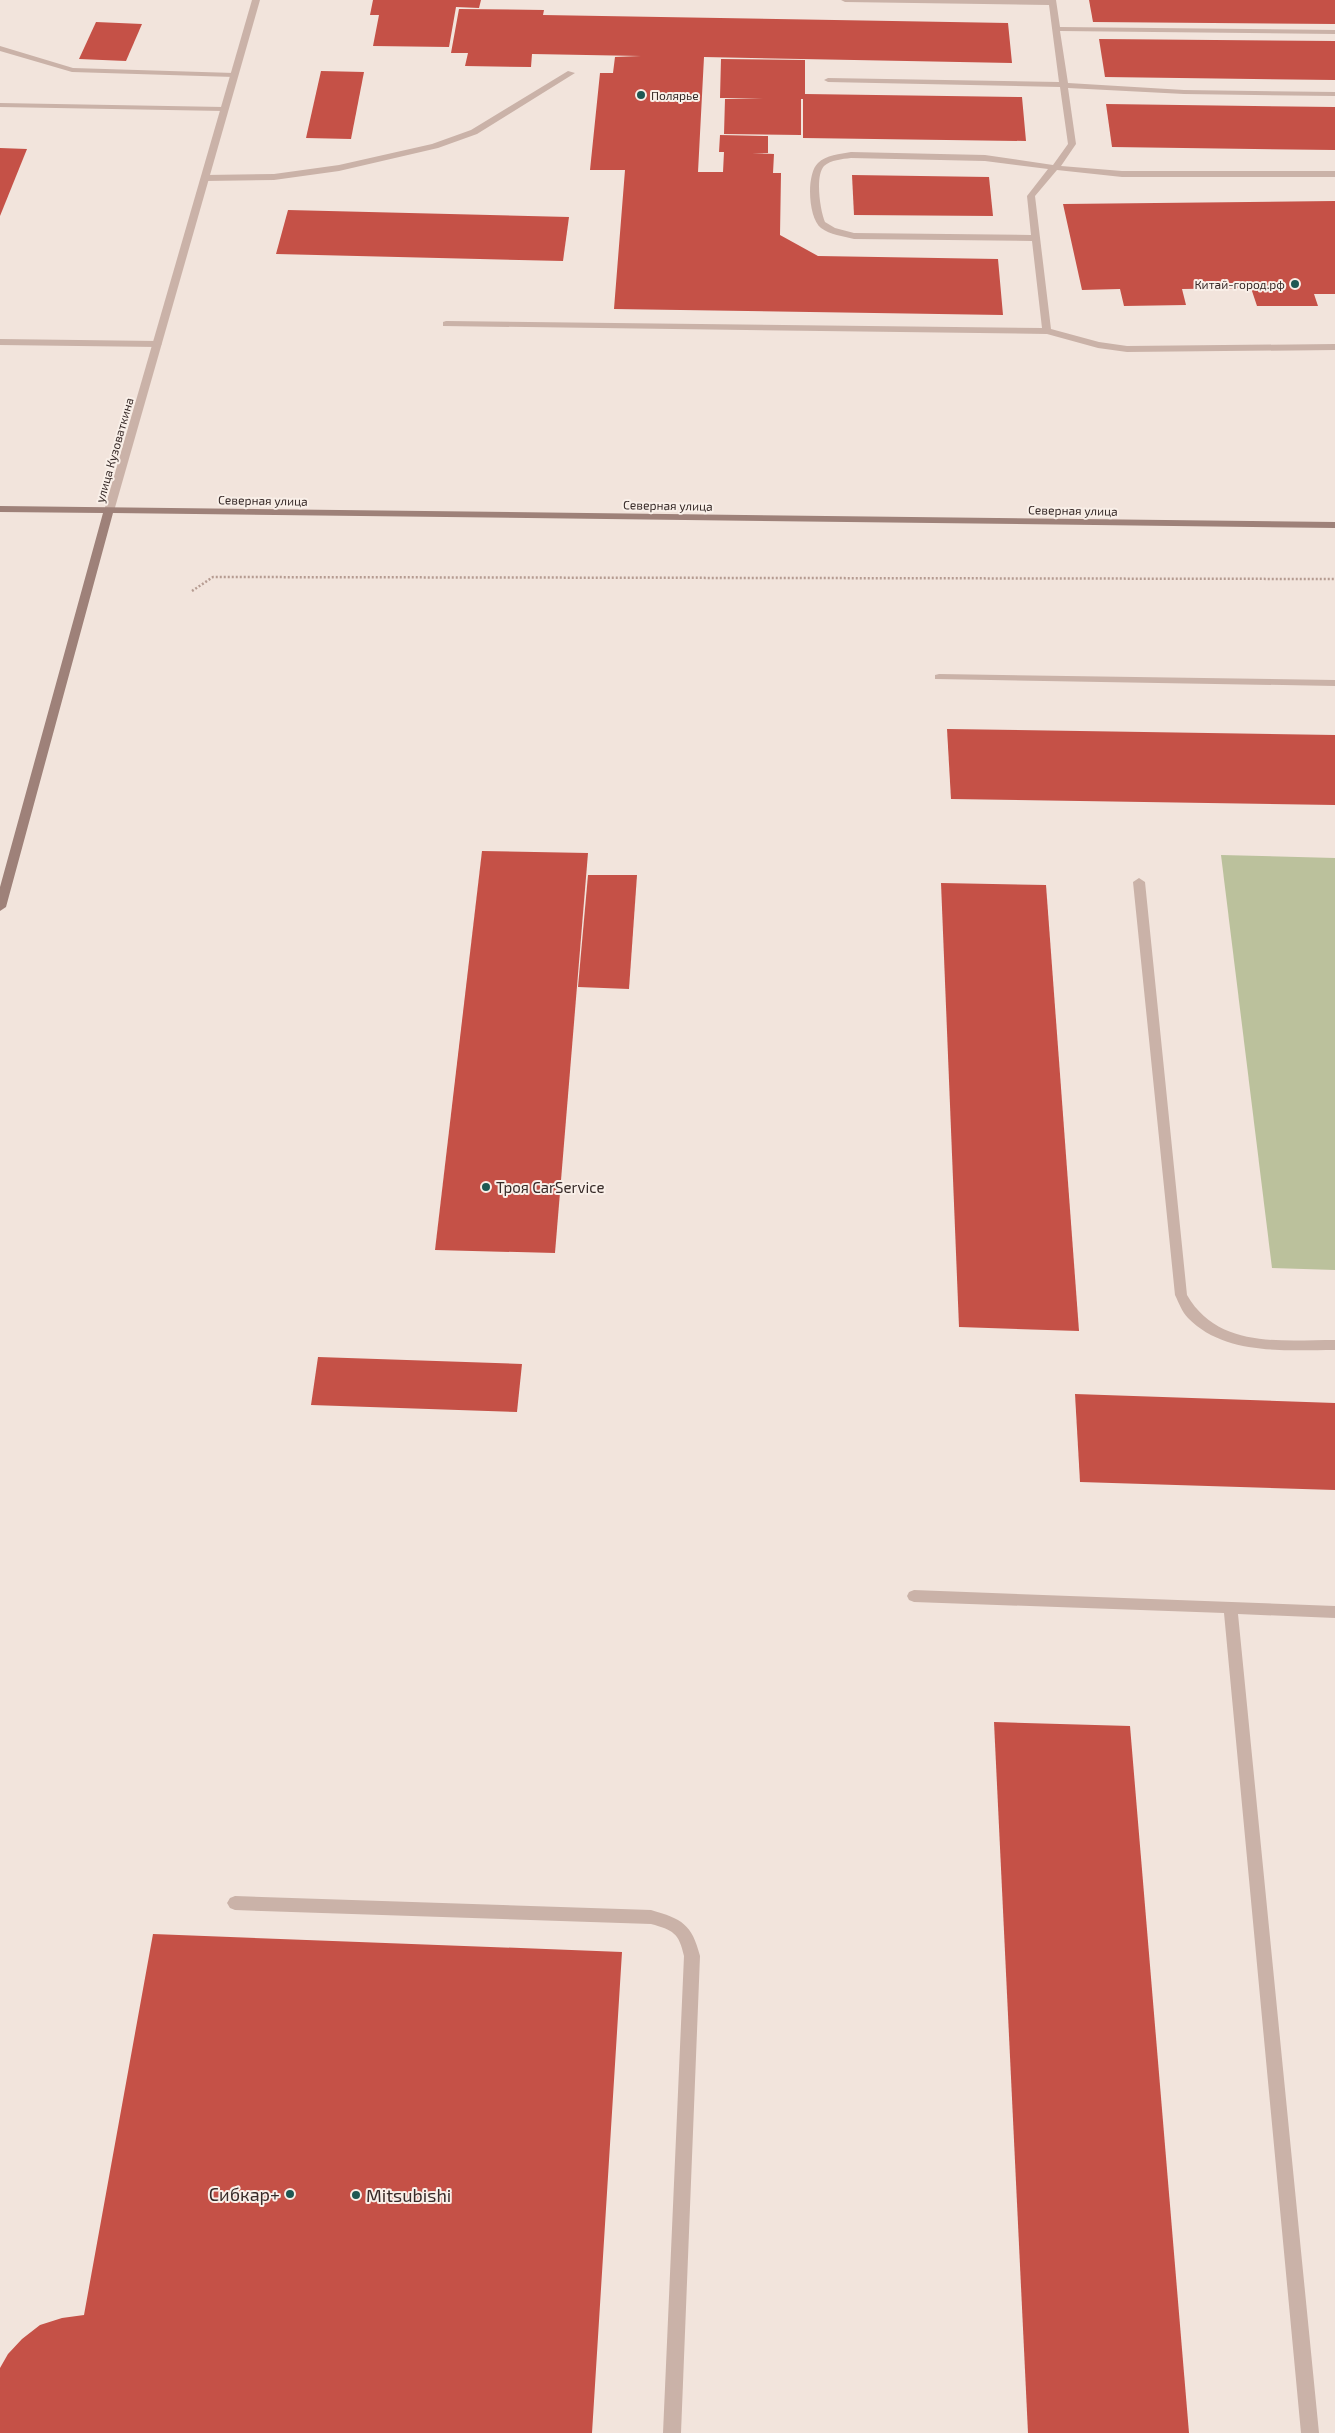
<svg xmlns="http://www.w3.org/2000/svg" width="1335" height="2433" font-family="'Exo 2',sans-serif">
<rect width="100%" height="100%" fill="#f2e4dc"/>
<polygon fill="#bbc19c" points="1221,855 1335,858 1335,1270 1272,1268"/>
<g fill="#c55147">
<polygon points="373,0 481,0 479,8 456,7 449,47 373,46 379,15 370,15"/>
<polygon points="1089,0 1335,0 1335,24 1093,22"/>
<polygon points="459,9 544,10 543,15 1008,23 1012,63 704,57 698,172 723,172 724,152 719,152 720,135 768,136 768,153 752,153 774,154 773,173 781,173 780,235 818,256 998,259 1003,315 614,309 625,170 590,170 600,73 613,73 615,57 641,56 532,54 531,67 465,66 468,53 451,53"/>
<polygon points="96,22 142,24 126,61 79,59"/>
<polygon points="1099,39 1335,41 1335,80 1105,77"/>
<polygon points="721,59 805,60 805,94 1022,97 1026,141 803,138 803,99 801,99 801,135 724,134 725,99 763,98 720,98"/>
<polygon points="321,71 364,72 351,139 306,138"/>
<polygon points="1106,104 1335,107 1335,150 1112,147"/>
<polygon points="0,148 27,149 0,216"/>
<polygon points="852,175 989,177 993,216 854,215"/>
<polygon points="1335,201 1335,294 1314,294 1318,306 1257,306 1251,288 1182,289 1186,305 1124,306 1120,289 1082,290 1063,204"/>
<polygon points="288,210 569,217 563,261 276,254"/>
<polygon points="947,729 1335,735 1335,805 951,799"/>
<polygon points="482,851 588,853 555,1253 435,1250"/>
<polygon points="588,875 637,875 629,989 578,987"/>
<polygon points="941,883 1046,885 1079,1331 959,1327"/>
<polygon points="318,1357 522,1364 517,1412 311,1405"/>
<polygon points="1075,1394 1335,1403 1335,1490 1080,1482"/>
<polygon points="994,1722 1130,1726 1189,2433 1028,2433"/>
<polygon points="153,1934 622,1952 592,2433 0,2433 0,2368 8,2354 22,2339 40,2325 62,2318 84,2315"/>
</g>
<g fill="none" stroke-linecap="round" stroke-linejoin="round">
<polyline stroke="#b69c92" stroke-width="2.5" stroke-dasharray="2 2" stroke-linecap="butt" points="192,591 213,577 1335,579"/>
<g fill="#cab2a8" fill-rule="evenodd">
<path d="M841,0H1056L1060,27L1335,30V34L1060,31L1068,83L1184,90L1335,92V96L1184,94L1068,88L1076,144L1061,166L1122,171H1335V177H1122L1057,170L1035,196L1051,329L1099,342L1127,346L1335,344V350L1127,352L1098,348L1047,334L443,326V322L446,321L1042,328L1032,241L854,239C843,236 830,235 821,228C808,218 806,174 818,163C826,155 840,154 851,152L985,155L1053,165L1068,144L1060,87L828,82L824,80L828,78L1059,82L1049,5L845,2ZM851,158L985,161L1048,169L1027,196L1031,235L854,233L835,228L825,222C820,210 815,176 824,166C831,160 842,159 851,158Z"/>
<polygon points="0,46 73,68 234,73 238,75 234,77 72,72 0,51"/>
<polygon points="568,71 575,73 477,134 438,148 339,171 274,180 205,181 201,178 205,175 274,174 339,165 432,144 471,130"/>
<polygon points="0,103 224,107 228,109 224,111 0,107"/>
<polygon points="0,339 157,341 162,344 157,347 0,345"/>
<polygon points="939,674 1335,680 1335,686 935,679 935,675"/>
<path d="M1139,878L1145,882L1187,1295C1218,1349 1282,1340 1335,1340V1350C1287,1350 1225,1356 1188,1318C1182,1312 1179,1303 1175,1295L1133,882Z"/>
<polygon points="914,1590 1335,1606 1335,1618 1238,1614 1319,2433 1301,2433 1224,1613 914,1602 909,1600 907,1596 909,1592"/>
<path d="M235,1896L651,1910C682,1919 692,1924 700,1956L681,2433H663L684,1956C679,1933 673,1930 651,1924L235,1910L230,1908L227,1903L230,1898Z"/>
</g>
<polygon fill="#cab2a8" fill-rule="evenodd" points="252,0 260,0 114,511 112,513 106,513 104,511"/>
<polygon fill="#9e8179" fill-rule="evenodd" points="0,506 1335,522 1335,528 113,513 6,907 0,911 0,887 103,513 0,512"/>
</g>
<g fill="#1e5853" stroke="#f9efe8" stroke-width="2">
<circle cx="641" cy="95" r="5"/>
<circle cx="1295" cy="284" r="5"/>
<circle cx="486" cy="1187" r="5"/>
<circle cx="290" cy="2194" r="5"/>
<circle cx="356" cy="2195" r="5"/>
</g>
<g text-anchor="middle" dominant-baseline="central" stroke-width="4" stroke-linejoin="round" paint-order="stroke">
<g font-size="12" fill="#372a28" stroke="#f9efe8" text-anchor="start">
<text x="651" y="95">Полярье</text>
<text x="1285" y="284" text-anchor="end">Китай-город.рф</text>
</g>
<g font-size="12" fill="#372a28" stroke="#f9efe8">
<text transform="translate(114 450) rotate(-74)">улица Кузоваткина</text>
<text transform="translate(263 500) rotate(1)">Северная улица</text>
<text transform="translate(668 505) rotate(1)">Северная улица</text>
<text transform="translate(1073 510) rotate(1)">Северная улица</text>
</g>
<g font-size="15" fill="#372a28" stroke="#f9efe8" text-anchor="start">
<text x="496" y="1187">Троя CarService</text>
</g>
<g font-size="18" fill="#372a28" stroke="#f9efe8" text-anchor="end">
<text x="280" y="2194">Сибкар+</text>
<text x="366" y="2195" text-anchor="start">Mitsubishi</text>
</g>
</g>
</svg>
